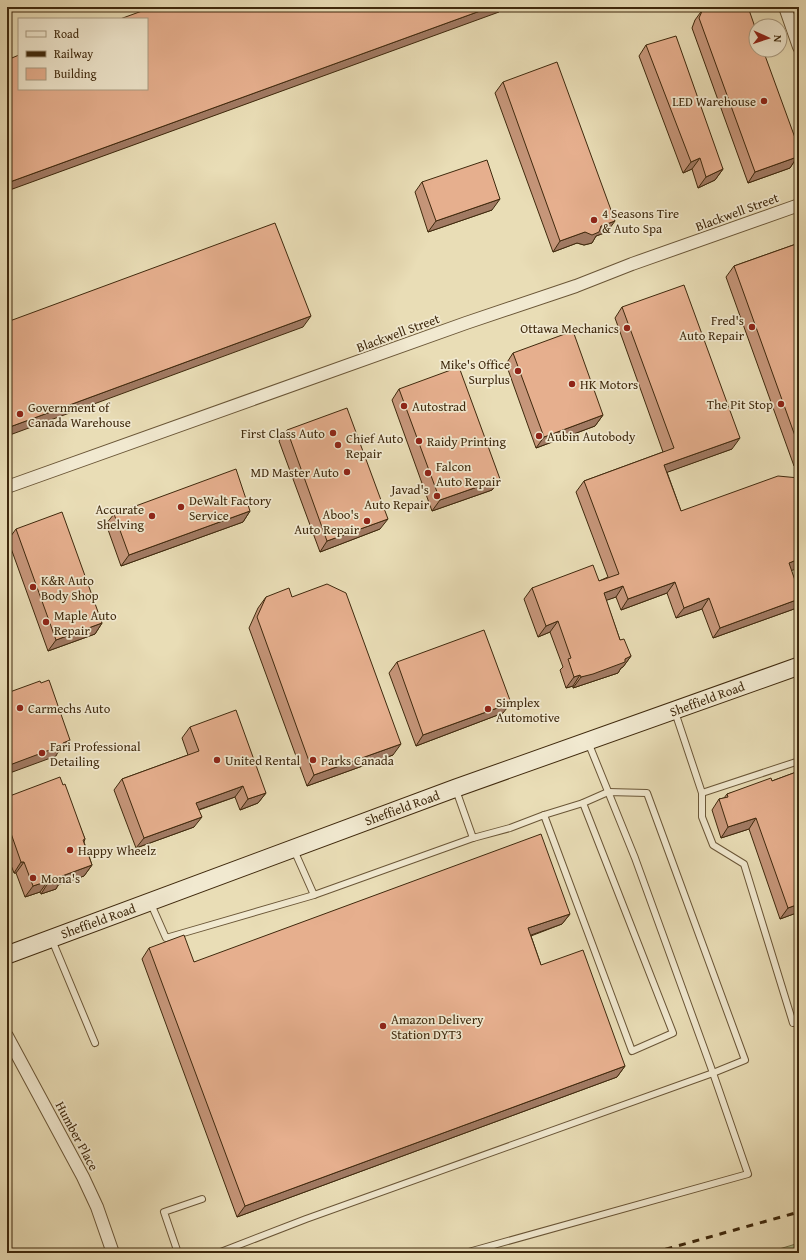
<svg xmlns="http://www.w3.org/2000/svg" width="806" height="1260" font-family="'Gentium Book Plus',serif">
<rect width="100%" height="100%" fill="#e9ddb6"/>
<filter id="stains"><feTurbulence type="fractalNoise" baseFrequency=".005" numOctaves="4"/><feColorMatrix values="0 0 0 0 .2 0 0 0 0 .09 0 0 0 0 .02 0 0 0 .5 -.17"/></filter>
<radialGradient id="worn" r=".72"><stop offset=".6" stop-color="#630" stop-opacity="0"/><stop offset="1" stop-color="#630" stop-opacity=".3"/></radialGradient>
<polygon fill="#b1c292" stroke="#787650" points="799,1243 799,1253 766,1253"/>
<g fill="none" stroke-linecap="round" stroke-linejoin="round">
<defs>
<g id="lane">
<polyline points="675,712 702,793 799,761"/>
<polyline points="702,793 702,817 713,845 744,864 793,1023 799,1021"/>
<polyline points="544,815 632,1051 673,1033 583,803"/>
<polyline points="294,850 314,895 473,838"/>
<polyline points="151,904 166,938 314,895"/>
<polyline points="52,940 95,1043"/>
<polyline points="178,1253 164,1212 202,1199"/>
<polyline points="218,1253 306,1219 713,1073 745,1060 647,793 608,792 583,803 544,815 510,828 473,838 456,790"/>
<polyline points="465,1253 748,1174 713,1073 635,858 588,742"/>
</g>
<g id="street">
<polyline points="785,7 799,47"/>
<polyline points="7,487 466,323 576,286 632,264 799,205"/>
<polyline points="7,1036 83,1177 97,1207 113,1253"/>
</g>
<polyline id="secondary" points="7,955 456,788 799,666"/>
</defs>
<use href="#lane" stroke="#6a5637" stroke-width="8"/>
<use href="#street" stroke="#6a5637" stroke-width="14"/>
<use href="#secondary" stroke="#3f290d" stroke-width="19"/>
<use href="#lane" stroke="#f1e9d0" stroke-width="6"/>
<use href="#street" stroke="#f1e9d0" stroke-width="12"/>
<use href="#secondary" stroke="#f1e9d0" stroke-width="17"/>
<polyline stroke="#3f290d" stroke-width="3" stroke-dasharray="7 7" stroke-linecap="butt" points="652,1253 799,1212"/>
</g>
<g fill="#c6967a" stroke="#3f290d">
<polygon points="703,9 795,151 797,157 790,168 748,183 692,28 695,20"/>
<polygon points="646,45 723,169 715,180 698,188 692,169 683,173 639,56"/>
<polygon points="503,82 607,232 596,236 592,243 584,245 577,243 553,252 495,93"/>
<polygon points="422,182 492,210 428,232 415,192"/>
<polygon points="799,243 799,464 794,466 726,277 734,266"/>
<polygon points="622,307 732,449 667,472 681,511 791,570 799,592 799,601 794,609 713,638 702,609 676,618 667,593 621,610 616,597 606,600 620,640 631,656 623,667 621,668 618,673 573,688 573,686 566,688 560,670 563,667 550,632 538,637 524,599 532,588 599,581 608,577 576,492 584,481 663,452 615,318"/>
<polygon points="513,353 603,415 595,426 536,448 506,364"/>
<polygon points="399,389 500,479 492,490 432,511 392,400"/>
<polygon points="287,430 380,529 320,552 279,441"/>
<polygon points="250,511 243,522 121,566 106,524 114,514"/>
<polygon points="16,529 102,623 95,634 48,651 8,540"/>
<polygon points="266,597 292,597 393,755 307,786 249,628 258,608"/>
<polygon points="397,662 503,713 416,746 389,673"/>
<polygon points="190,727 266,793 258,803 240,810 235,797 199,810 194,827 136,848 114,790 122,779 188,755 182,738"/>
<polygon points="799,771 799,912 780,919 749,829 721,838 712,810 719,799 724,798 727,794 772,781"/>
<polygon points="63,785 85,839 84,842 92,865 84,876 58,885 56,889 41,894 40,892 25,897 16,873 14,873 7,855 7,797"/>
<polygon points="570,914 562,924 531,936 541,965 625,1066 617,1077 237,1217 142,959 149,948 194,962"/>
</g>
<g fill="#a17a63" stroke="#3f290d">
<polygon points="491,7 503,7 499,12 7,191 7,183"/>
<polygon points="797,157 790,168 748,183 755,172"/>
<polygon points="700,158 692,169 683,173 691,162"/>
<polygon points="723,169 715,180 698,188 706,177"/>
<polygon points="500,199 492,210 428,232 436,221"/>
<polygon points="615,221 607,232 596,236 592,243 584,245 577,243 553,252 560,241"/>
<polygon points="311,316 303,327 7,436 7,428"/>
<polygon points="603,415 595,426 536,448 544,437"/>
<polygon points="740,438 732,449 657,476 664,465"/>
<polygon points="799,458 799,464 794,466"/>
<polygon points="500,479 492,490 432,511 440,500"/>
<polygon points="250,511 243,522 121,566 129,555"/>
<polygon points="388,519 380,529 320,552 327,541"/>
<polygon points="799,559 799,568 781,574 789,563"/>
<polygon points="675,582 667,593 621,610 628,599"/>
<polygon points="623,586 616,597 596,604 604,593"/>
<polygon points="709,598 702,609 676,618 684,608"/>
<polygon points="799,599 799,601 794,609 713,638 720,628"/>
<polygon points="558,621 550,632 538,637 546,626"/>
<polygon points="102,623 95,634 48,651 56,640"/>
<polygon points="631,656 623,667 621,668 618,673 573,688 581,677"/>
<polygon points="580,675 573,686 566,688 574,677"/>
<polygon points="511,703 503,713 416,746 423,735"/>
<polygon points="70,740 63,751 58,752 56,756 7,774 7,766"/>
<polygon points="401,744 393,755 307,786 314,775"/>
<polygon points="243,786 235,797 189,813 196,803"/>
<polygon points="266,793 258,803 240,810 248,799"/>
<polygon points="202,817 194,827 136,848 144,838"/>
<polygon points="756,818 749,829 721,838 728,827"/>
<polygon points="21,862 24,862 16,873 14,873"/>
<polygon points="92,865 84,876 58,885 56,889 41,894 48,883 62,876"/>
<polygon points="48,881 40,892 25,897 33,886"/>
<polygon points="799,904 799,912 780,919 788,908"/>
<polygon points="570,914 562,924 520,939 528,928"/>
<polygon points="625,1066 617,1077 237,1217 245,1206"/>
</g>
<g fill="#e6af8e" stroke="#3f290d">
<polygon points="153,7 491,7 7,183 7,60 19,55 19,89 147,89 147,19 120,19"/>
<polygon points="710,7 748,7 756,30 756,50 763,50 798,146 795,151 797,157 755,172 699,18 703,9"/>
<polygon points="676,36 723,169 706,177 700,158 691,162 646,45"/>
<polygon points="557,62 615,221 601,226 599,232 592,235 585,232 560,241 503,82"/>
<polygon points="487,160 500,199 436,221 422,182"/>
<polygon points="275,223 311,316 7,428 7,322"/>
<polygon points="799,243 799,447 734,266"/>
<polygon points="684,285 740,438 664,465 681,511 778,476 799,478 799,559 789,563 799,592 799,599 720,628 709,598 684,608 675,582 628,599 623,586 604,593 620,640 624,639 631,656 625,659 625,662 593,674 581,677 580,675 574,677 568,659 571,658 558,621 546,626 532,588 593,565 599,581 619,574 584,481 674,448 622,307"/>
<polygon points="573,331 603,415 544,437 513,353"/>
<polygon points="459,367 500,479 440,500 399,389"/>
<polygon points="347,408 388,519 327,541 287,430"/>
<polygon points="236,469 250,511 129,555 114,514"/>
<polygon points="62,512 102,623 56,640 16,529"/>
<polygon points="327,584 346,593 401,744 314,775 257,617 266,597 289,588 292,597"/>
<polygon points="484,630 511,703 423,735 397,662"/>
<polygon points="49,680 70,740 63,743 63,745 7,766 7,693 40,681 41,683"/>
<polygon points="236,710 266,793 248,799 243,786 196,803 202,817 144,838 122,779 199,751 190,727"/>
<polygon points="799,771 799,904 788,908 756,818 728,827 719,799 728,797 727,794 771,778 772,781"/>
<polygon points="60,777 63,785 65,784 85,839 83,840 92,865 62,876 63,878 48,883 48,881 33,886 24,862 21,862 7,822 7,797"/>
<polygon points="541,834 570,914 528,928 541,965 583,950 625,1066 245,1206 149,948 184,935 194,962"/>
</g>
<g fill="#8f2418" stroke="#f1e9d0" stroke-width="1.5">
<circle cx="764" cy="101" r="4"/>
<circle cx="594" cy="220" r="4"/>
<circle cx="752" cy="327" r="4"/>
<circle cx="627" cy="328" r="4"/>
<circle cx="518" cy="371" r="4"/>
<circle cx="572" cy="384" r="4"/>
<circle cx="781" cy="404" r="4"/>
<circle cx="404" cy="406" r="4"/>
<circle cx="20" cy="414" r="4"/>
<circle cx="333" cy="433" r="4"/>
<circle cx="539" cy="436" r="4"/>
<circle cx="419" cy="441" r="4"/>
<circle cx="338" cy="445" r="4"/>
<circle cx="347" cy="472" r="4"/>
<circle cx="428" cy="473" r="4"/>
<circle cx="437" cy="496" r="4"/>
<circle cx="181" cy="507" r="4"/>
<circle cx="152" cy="516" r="4"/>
<circle cx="367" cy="521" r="4"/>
<circle cx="33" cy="587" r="4"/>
<circle cx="46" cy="622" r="4"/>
<circle cx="20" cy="708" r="4"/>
<circle cx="488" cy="709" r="4"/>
<circle cx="42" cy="753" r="4"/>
<circle cx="217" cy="760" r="4"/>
<circle cx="313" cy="760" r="4"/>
<circle cx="70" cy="850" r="4"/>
<circle cx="33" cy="878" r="4"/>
<circle cx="383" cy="1026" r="4"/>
</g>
<g text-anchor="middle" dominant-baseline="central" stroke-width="3.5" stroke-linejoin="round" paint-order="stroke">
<g font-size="13" fill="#3f290d" stroke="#f1e9d0" text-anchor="start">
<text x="756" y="101" text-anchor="end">LED Warehouse</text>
<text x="602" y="213">4 Seasons Tire<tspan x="602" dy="15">&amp; Auto Spa</tspan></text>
<text x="744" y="320" text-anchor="end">Fred's<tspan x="744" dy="15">Auto Repair</tspan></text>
<text x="619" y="328" text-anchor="end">Ottawa Mechanics</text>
<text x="510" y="364" text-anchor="end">Mike's Office<tspan x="510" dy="15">Surplus</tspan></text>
<text x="580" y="384">HK Motors</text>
<text x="773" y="404" text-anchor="end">The Pit Stop</text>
<text x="412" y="406">Autostrad</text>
<text x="28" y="407">Government of<tspan x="28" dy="15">Canada Warehouse</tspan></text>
<text x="325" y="433" text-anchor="end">First Class Auto</text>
<text x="547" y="436">Aubin Autobody</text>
<text x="346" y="438">Chief Auto<tspan x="346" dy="15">Repair</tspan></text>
<text x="427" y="441">Raidy Printing</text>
<text x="436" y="466">Falcon<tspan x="436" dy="15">Auto Repair</tspan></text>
<text x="339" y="472" text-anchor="end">MD Master Auto</text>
<text x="429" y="489" text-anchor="end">Javad's<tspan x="429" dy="15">Auto Repair</tspan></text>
<text x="189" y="500">DeWalt Factory<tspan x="189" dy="15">Service</tspan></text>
<text x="144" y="509" text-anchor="end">Accurate<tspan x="144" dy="15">Shelving</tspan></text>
<text x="359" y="514" text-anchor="end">Aboo's<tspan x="359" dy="15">Auto Repair</tspan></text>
<text x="41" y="580">K&amp;R Auto<tspan x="41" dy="15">Body Shop</tspan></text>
<text x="54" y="615">Maple Auto<tspan x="54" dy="15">Repair</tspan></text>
<text x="496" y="702">Simplex<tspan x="496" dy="15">Automotive</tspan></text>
<text x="28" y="708">Carmechs Auto</text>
<text x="50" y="746">Fari Professional<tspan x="50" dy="15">Detailing</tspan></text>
<text x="225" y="760">United Rental</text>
<text x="321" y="760">Parks Canada</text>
<text x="78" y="850">Happy Wheelz</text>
<text x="41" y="878">Mona's</text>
<text x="391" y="1019">Amazon Delivery<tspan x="391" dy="15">Station DYT3</tspan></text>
</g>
<g font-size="13" fill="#3f290d" stroke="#f1e9d0">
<text transform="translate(737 212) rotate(-20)">Blackwell Street</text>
<text transform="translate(398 333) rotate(-20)">Blackwell Street</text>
<text transform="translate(707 699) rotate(-20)">Sheffield Road</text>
<text transform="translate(402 808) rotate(-20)">Sheffield Road</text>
<text transform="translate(98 921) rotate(-20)">Sheffield Road</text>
<text transform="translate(77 1136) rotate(62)">Humber Place</text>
</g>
</g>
<rect width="806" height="1260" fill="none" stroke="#e9ddb6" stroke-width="24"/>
<rect x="8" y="8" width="790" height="1244" fill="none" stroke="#3f290d" stroke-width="2"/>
<rect x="12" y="12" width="782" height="1236" fill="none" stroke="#3f290d"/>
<rect x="18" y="18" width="130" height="72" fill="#f1e9d0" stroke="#aa9c82"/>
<rect x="26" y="31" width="20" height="6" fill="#f1e9d0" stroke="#aa9c82"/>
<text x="54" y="38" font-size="12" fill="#3f290d">Road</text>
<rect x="26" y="51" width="20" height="6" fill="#3f290d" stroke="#aa9c82"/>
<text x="54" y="58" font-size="12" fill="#3f290d">Railway</text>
<rect x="26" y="68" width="20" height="12" fill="#e6af8e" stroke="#aa9c82"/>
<text x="54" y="78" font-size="12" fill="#3f290d">Building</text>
<g transform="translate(768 38) rotate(93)"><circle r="19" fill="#f1e9d0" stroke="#aa9c82"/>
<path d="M0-3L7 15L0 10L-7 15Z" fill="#8f2418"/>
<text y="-6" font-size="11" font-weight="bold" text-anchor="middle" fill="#3f290d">N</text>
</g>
<rect width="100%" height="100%" filter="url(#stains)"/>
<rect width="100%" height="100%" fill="url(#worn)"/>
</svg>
